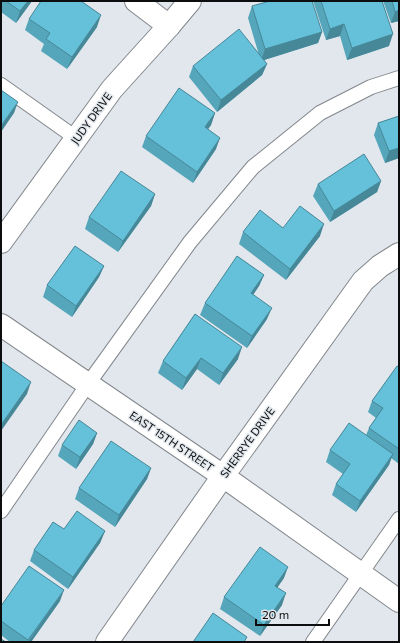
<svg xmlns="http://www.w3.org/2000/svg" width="400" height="643" font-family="Commissioner,sans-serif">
<rect width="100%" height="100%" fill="#e1e7ec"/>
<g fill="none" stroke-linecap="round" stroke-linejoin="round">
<defs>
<g id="lane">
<polyline points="1,85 76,138"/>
<polyline points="1,511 88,384 190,242 253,167 320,113 371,87 399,78"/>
<polyline points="313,642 399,519"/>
</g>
<g id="street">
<polyline points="136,1 169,26"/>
<polyline points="1,242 112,89 169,26 190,1"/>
<polyline points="1,325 223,476 399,601"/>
<polyline points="107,642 223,476 363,281 380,266 399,254"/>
</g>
</defs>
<use href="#lane" stroke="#82878c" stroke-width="16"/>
<use href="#street" stroke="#82878c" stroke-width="24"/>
<use href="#lane" stroke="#fff" stroke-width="14"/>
<use href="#street" stroke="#fff" stroke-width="22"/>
</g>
<g fill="#56a6bb">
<polygon points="1,1 32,1 16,23 1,12"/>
<polygon points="313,1 382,1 389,46 347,60 340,36 326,40"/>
<polygon points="383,1 399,1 399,21 391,23"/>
<polygon points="252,6 322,32 318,43 264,60 267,64 262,75 217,112 189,77 193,66 259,55 248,18"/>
<polygon points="29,19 97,27 67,69 41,51 44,44 25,30"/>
<polygon points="215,113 211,125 208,129 216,149 193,183 142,147 146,136"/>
<polygon points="399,116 399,158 385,163 374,135 378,123"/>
<polygon points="381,181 377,192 330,222 313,196 318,184"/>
<polygon points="155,194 151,206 118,252 85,229 89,217"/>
<polygon points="283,228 320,236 286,280 239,244 243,232"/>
<polygon points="104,266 99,277 72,317 43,297 47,285"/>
<polygon points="264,275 259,286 253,295 267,319 247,348 200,315 205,303"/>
<polygon points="195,314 238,359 219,385 197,369 182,390 158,373 163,361"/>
<polygon points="399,367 399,464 391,458 389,465 356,512 332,495 336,484 343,474 326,462 330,450 366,435 369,428 376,418 368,412 372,401"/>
<polygon points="97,433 93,444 76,469 58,456 62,445"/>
<polygon points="151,468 147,479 115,527 75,499 79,488"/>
<polygon points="64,529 105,531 100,543 68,589 30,561 34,550"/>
<polygon points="284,578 277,587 282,605 260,636 220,609 224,597"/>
<polygon points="60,601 31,642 10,642 1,635 1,606"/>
</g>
<g fill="#468798">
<polygon points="28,1 32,1 16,23 20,11"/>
<polygon points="399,10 399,21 391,23 395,12"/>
<polygon points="101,15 97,27 67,69 72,57"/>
<polygon points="344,24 340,36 326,40 330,29"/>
<polygon points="322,32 318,43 261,61 265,49"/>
<polygon points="393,34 389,46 347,60 352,48"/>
<polygon points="267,64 262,75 217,112 221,100"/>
<polygon points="18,102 14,113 1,132 1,126"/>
<polygon points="215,113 211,125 201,139 205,127"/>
<polygon points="220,138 216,149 193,183 197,172"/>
<polygon points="399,148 399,158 385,163 389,151"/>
<polygon points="381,181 377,192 330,222 334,211"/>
<polygon points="155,194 151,206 118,252 123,241"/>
<polygon points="324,224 320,236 286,280 290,269"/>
<polygon points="104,266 99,277 72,317 76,306"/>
<polygon points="264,275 259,286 246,305 251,293"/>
<polygon points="272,308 267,319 247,348 252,336"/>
<polygon points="242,347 238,359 219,385 223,373"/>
<polygon points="201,358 197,369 182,390 186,378"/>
<polygon points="31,382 27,394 1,431 1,425"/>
<polygon points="97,433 93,444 76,469 80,457"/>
<polygon points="393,454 389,465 356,512 360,501"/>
<polygon points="151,468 147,479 115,527 119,515"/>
<polygon points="105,531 100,543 68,589 73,577"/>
<polygon points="288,567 284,578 271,597 275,586"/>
<polygon points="64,590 60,601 31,642 28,642"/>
<polygon points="286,593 282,605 260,636 264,625"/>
</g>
<g fill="#64c1d9" stroke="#468798">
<polygon points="6,1 28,1 20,11"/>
<polygon points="41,1 81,1 101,15 72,57 46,39 50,33 29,19"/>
<polygon points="270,1 312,1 322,32 265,49 252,6"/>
<polygon points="321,1 382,1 393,34 352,48 344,24 330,29"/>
<polygon points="392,1 399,1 399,10 395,12"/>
<polygon points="239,29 267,64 221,100 193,66"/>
<polygon points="179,88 215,113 205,127 220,138 197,172 146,136"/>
<polygon points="1,90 18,102 1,126"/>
<polygon points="399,116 399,148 389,151 378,123"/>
<polygon points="364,154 381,181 334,211 318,184"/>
<polygon points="121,171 155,194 123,241 89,217"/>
<polygon points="300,206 324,224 290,269 243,232 260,210 283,228"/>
<polygon points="75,246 104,266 76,306 47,285"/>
<polygon points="237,256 264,275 251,293 272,308 252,336 205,303"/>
<polygon points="195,314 242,347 223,373 201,358 186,378 163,361"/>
<polygon points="1,361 31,382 1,425"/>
<polygon points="397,366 399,367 399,449 369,428 383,408 372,401"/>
<polygon points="79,420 97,433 80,457 62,445"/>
<polygon points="349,423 393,454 360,501 336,484 350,464 330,450"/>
<polygon points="111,441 151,468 119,515 79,488"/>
<polygon points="77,511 105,531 73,577 34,550 53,522 64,529"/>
<polygon points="260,547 288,567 275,586 286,593 264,625 224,597"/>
<polygon points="29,566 64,590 28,640 1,621 1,606"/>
<polygon points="213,613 247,637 244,642 193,642"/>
<polygon points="1,639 6,642 1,642"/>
</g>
<g text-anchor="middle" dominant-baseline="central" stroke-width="3" stroke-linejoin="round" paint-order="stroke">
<g font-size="11" fill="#0c0d0f" stroke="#e1e7ec">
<text transform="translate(91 118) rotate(-54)">JUDY DRIVE</text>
<text transform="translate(172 441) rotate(34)">EAST 15TH STREET</text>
<text transform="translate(247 442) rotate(-54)">SHERRYE DRIVE</text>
</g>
</g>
<rect width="400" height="643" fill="none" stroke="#0c0d0f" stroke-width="4"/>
<path d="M256 619v6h73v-6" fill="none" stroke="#0c0d0f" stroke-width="2"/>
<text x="262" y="619" font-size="12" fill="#0c0d0f" stroke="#e1e7ec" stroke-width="3" paint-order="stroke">20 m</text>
</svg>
